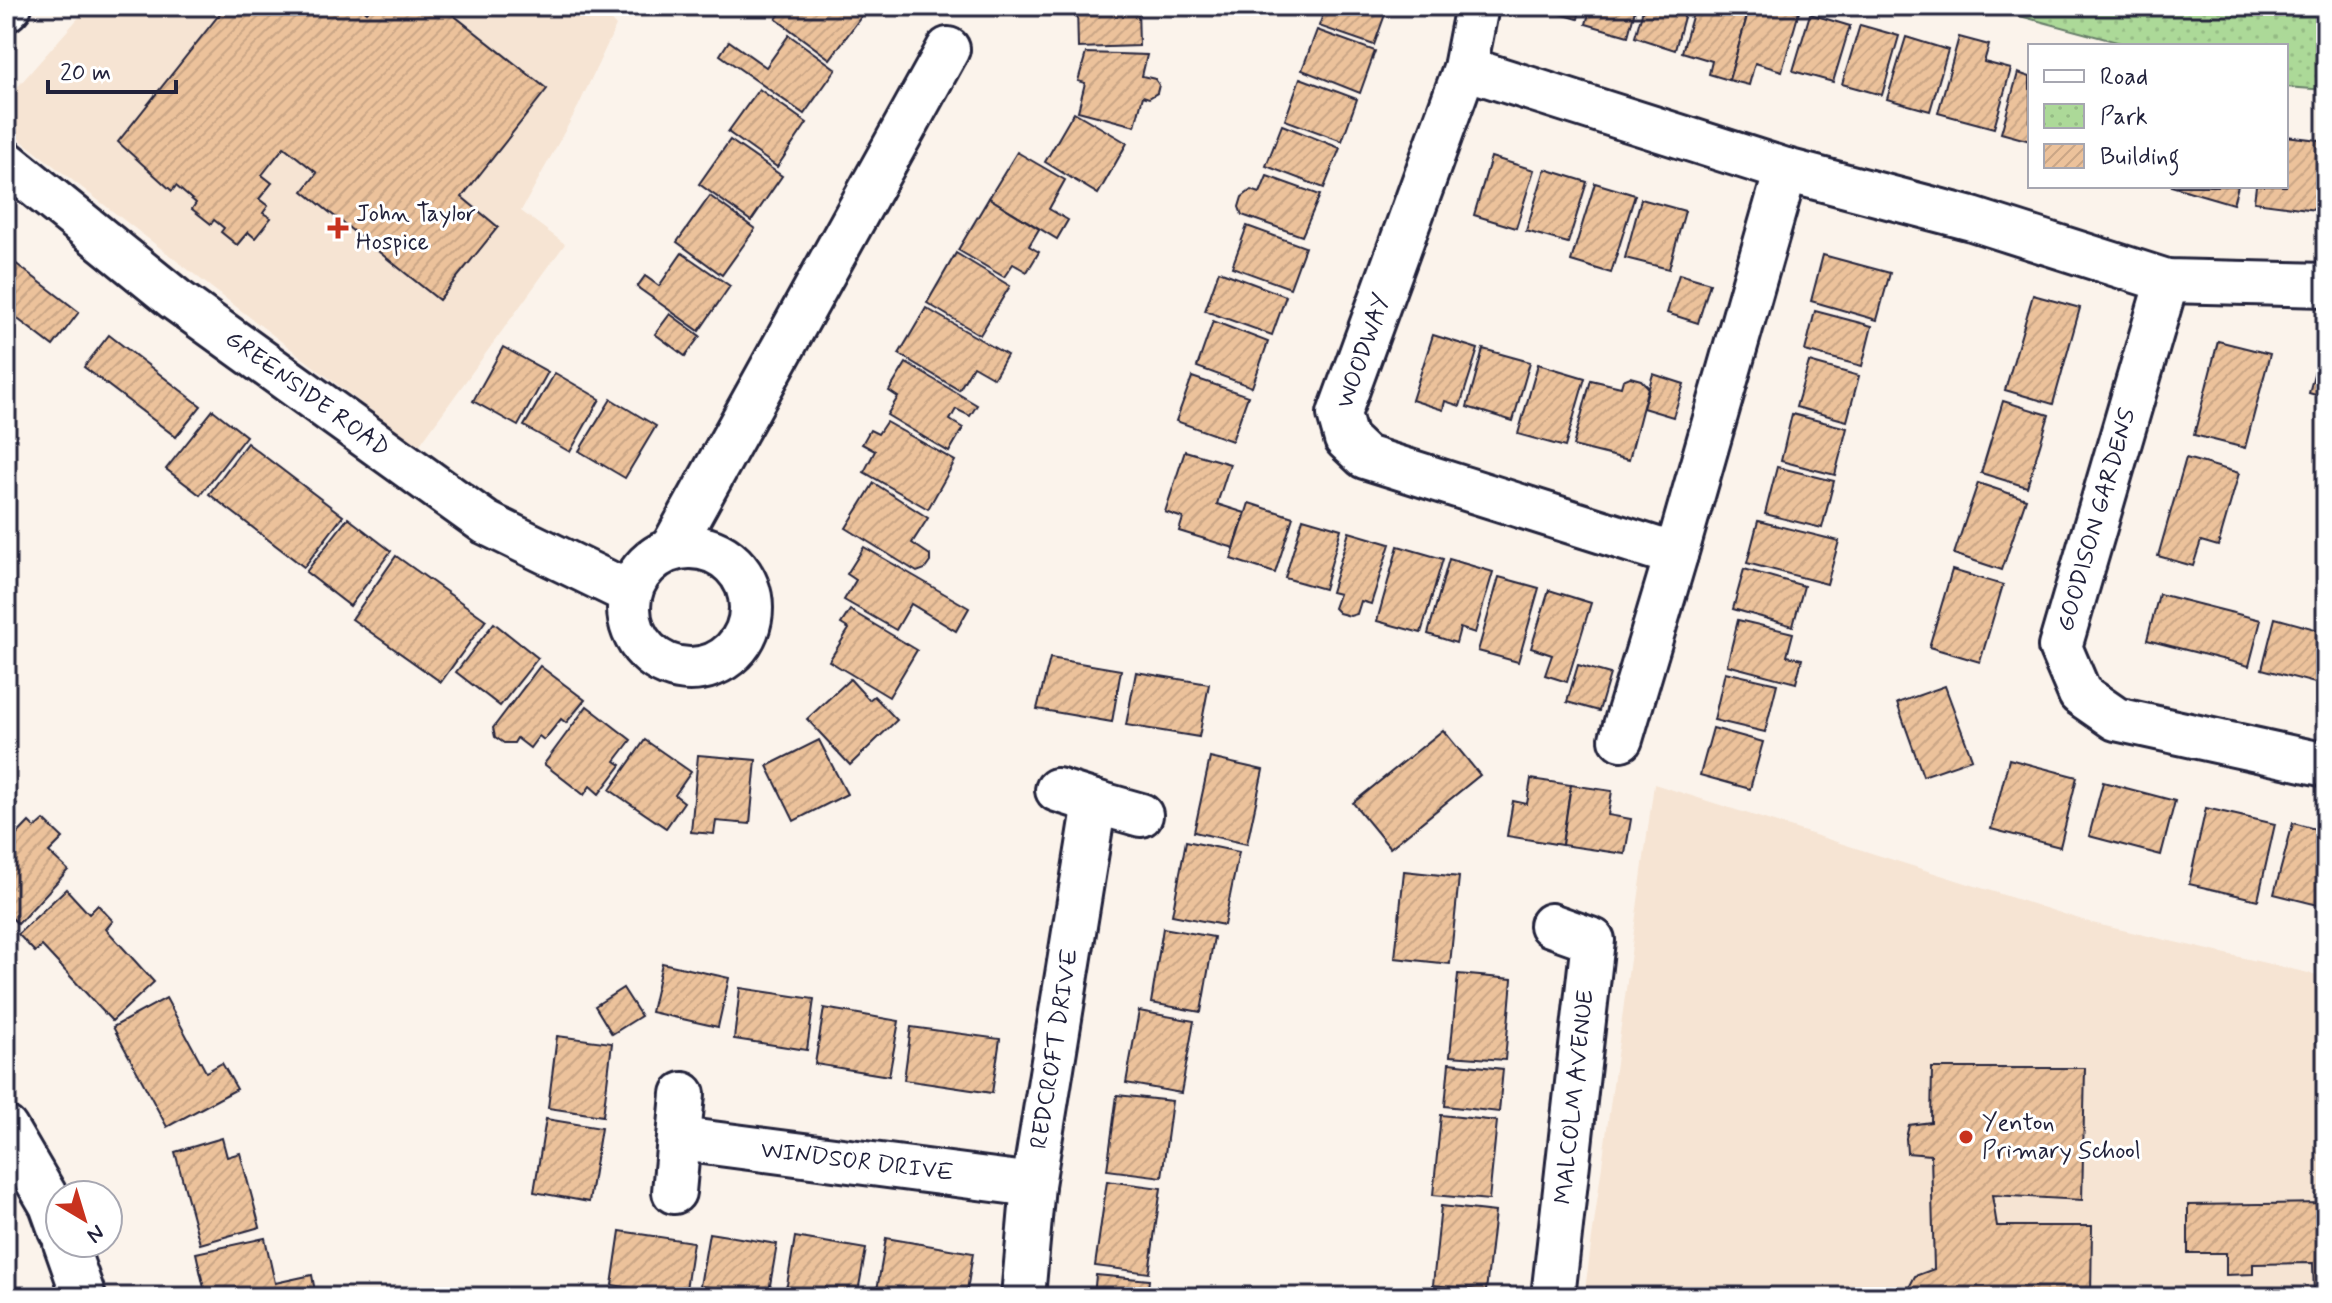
<svg xmlns="http://www.w3.org/2000/svg" width="2332" height="1303" font-family="Mynerve,sans-serif">
<defs>
<pattern id="park-dots" width="8" height="8" patternUnits="userSpaceOnUse" patternTransform="scale(2)"><rect width="8" height="8" fill="#acd998"/><path d="M2 2h.1M6 6h.1" fill="none" stroke="#94ba84" stroke-width="1.8" stroke-linecap="round"/></pattern>
<pattern id="building-hatch" width="6" height="6" patternUnits="userSpaceOnUse" patternTransform="scale(2)"><rect width="6" height="6" fill="#ecc29b"/><path d="M-1 1l2-2M0 6l6-6M5 7l2-2" fill="none" stroke="#caa686"/></pattern>
</defs>
<rect width="100%" height="100%" fill="#fbf3eb"/>
<filter id="ink" filterUnits="userSpaceOnUse"><feTurbulence type="fractalNoise" baseFrequency=".0125" numOctaves="2"/><feDisplacementMap in="SourceGraphic" scale="16" xChannelSelector="R" yChannelSelector="G"/><feConvolveMatrix kernelMatrix="1 2 1 2 8 2 1 2 1" color-interpolation-filters="sRGB"/></filter>
<g filter="url(#ink)">
<g fill="#f6e4d3">
<polygon points="89,6 598,6 616,26 578,107 521,211 565,244 418,447 6,129 6,100"/>
<polygon points="1654,784 2092,923 2326,977 2326,1297 1584,1297"/>
</g>
<polygon fill="url(#park-dots)" stroke="#677e6a" stroke-width="2" points="1983,6 2326,6 2326,90 2286,87 2286,46 2132,46"/>
<g fill="url(#building-hatch)" stroke="#22223b" stroke-width="2">
<polygon points="226,6 360,6 367,12 372,6 442,6 547,89 462,197 498,227 439,300 303,191 317,173 284,147 262,175 272,183 259,199 268,206 263,213 271,218 255,238 248,232 237,245 221,232 224,228 214,220 211,224 192,209 196,203 176,186 172,191 118,142"/>
<polygon points="786,6 869,6 830,59 776,19"/>
<polygon points="1077,6 1138,6 1139,46 1078,48"/>
<polygon points="1326,6 1388,6 1374,45 1319,26"/>
<polygon points="1533,6 1581,6 1578,19"/>
<polygon points="1591,6 1636,6 1628,36 1586,24"/>
<polygon points="1644,6 1687,6 1675,50 1635,37"/>
<polygon points="1695,6 1750,6 1729,80 1709,74 1712,61 1682,52"/>
<polygon points="1750,6 1779,6 1799,12 1782,71 1755,63 1749,85 1729,80"/>
<polygon points="1810,14 1850,26 1833,82 1793,71"/>
<polygon points="1860,25 1899,36 1882,95 1842,84"/>
<polygon points="1317,30 1375,51 1360,93 1302,70"/>
<polygon points="789,35 836,69 804,114 720,55 729,41 766,67"/>
<polygon points="1906,37 1948,50 1930,111 1887,99"/>
<polygon points="1959,37 1989,45 1984,62 2011,69 1994,128 1938,113"/>
<polygon points="1086,53 1147,55 1142,76 1155,79 1159,85 1157,93 1149,98 1143,96 1135,126 1078,111 1085,83 1078,81"/>
<polygon points="2018,73 2030,77 2030,141 2001,133"/>
<polygon points="1300,78 1357,99 1342,141 1285,120"/>
<polygon points="759,89 807,123 777,167 728,132"/>
<polygon points="1074,112 1127,143 1098,194 1045,162"/>
<polygon points="1282,125 1340,148 1324,188 1266,166"/>
<polygon points="2286,136 2326,141 2324,211 2254,202 2256,186 2286,186"/>
<polygon points="730,140 782,176 751,221 699,184"/>
<polygon points="1017,152 1065,180 1049,209 1068,220 1057,239 989,198"/>
<polygon points="1491,157 1534,170 1516,228 1474,215"/>
<polygon points="1545,169 1587,182 1568,243 1526,231"/>
<polygon points="1267,176 1320,195 1302,236 1242,215 1239,207 1242,197 1251,190 1260,193"/>
<polygon points="1595,183 1635,195 1611,273 1571,261"/>
<polygon points="2171,186 2238,186 2233,204"/>
<polygon points="710,196 755,229 722,275 677,242"/>
<polygon points="989,198 1039,229 1029,246 1039,252 1027,272 1013,264 1004,277 958,250"/>
<polygon points="1641,199 1685,211 1669,269 1625,258"/>
<polygon points="1247,226 1305,247 1290,288 1232,267"/>
<polygon points="682,253 730,286 699,331 637,287 645,276 659,286"/>
<polygon points="956,253 1010,286 980,335 927,303"/>
<polygon points="1823,255 1890,273 1877,320 1811,301"/>
<polygon points="6,256 79,312 53,346 6,310"/>
<polygon points="1219,271 1286,296 1272,335 1205,311"/>
<polygon points="1679,274 1710,283 1698,323 1667,313"/>
<polygon points="2033,295 2080,308 2053,404 2005,390"/>
<polygon points="926,308 1007,355 994,378 973,366 959,390 899,354"/>
<polygon points="1815,311 1872,326 1862,366 1805,351"/>
<polygon points="670,314 700,336 685,356 655,334"/>
<polygon points="1213,321 1268,342 1252,387 1197,367"/>
<polygon points="109,335 201,406 176,437 84,367"/>
<polygon points="1433,335 1478,349 1460,406 1445,401 1443,410 1412,400"/>
<polygon points="2218,341 2270,354 2245,448 2194,435"/>
<polygon points="503,347 548,372 518,426 473,401"/>
<polygon points="1483,349 1530,362 1513,421 1467,407"/>
<polygon points="1809,362 1859,376 1847,421 1796,407"/>
<polygon points="906,363 977,405 970,416 956,409 950,420 963,428 949,452 887,415 898,397 889,391"/>
<polygon points="2317,363 2326,366 2326,398 2309,393"/>
<polygon points="1538,364 1585,378 1565,447 1518,434"/>
<polygon points="555,373 600,399 570,452 524,426"/>
<polygon points="1653,374 1684,384 1673,417 1643,408"/>
<polygon points="1192,377 1248,396 1232,441 1176,421"/>
<polygon points="1630,377 1641,380 1648,387 1629,460 1573,446 1591,380 1621,387 1623,380"/>
<polygon points="611,399 656,426 625,478 579,451"/>
<polygon points="2003,401 2049,415 2027,487 1981,473"/>
<polygon points="213,410 246,436 200,495 166,469"/>
<polygon points="1792,414 1847,428 1835,475 1781,461"/>
<polygon points="886,422 955,461 928,509 864,472 875,451 862,444 870,430 878,434"/>
<polygon points="247,443 343,516 304,567 209,494"/>
<polygon points="1185,451 1230,464 1217,504 1245,513 1234,548 1179,531 1183,518 1165,512"/>
<polygon points="2186,458 2239,473 2218,546 2201,541 2193,566 2158,556"/>
<polygon points="1777,467 1834,481 1822,528 1765,514"/>
<polygon points="874,483 928,518 912,543 930,555 930,562 925,569 917,572 846,528"/>
<polygon points="1978,483 2026,499 2002,570 1954,554"/>
<polygon points="1249,503 1293,517 1275,573 1231,559"/>
<polygon points="348,518 391,551 350,606 306,572"/>
<polygon points="1303,518 1341,529 1324,589 1285,578"/>
<polygon points="1758,521 1839,541 1827,584 1747,563"/>
<polygon points="1349,532 1390,544 1371,604 1361,601 1357,614 1350,616 1339,613 1334,608 1339,594 1331,592"/>
<polygon points="1398,546 1443,559 1421,633 1377,621"/>
<polygon points="864,547 969,608 956,631 911,604 896,630 844,600 856,580 847,574"/>
<polygon points="396,556 486,620 441,682 352,619"/>
<polygon points="1449,559 1493,572 1475,633 1460,628 1456,643 1428,634"/>
<polygon points="1744,569 1804,586 1793,626 1733,609"/>
<polygon points="1952,570 2003,585 1980,662 1929,647"/>
<polygon points="1499,577 1539,588 1518,662 1478,651"/>
<polygon points="1549,590 1591,603 1567,682 1545,675 1552,655 1531,648"/>
<polygon points="2159,594 2261,620 2249,666 2147,640"/>
<polygon points="850,610 917,650 889,697 829,661 849,629 841,624"/>
<polygon points="2275,618 2326,632 2326,686 2262,669"/>
<polygon points="1738,620 1793,633 1787,656 1802,659 1796,683 1727,665"/>
<polygon points="494,623 538,658 500,706 456,672"/>
<polygon points="1050,658 1121,670 1112,722 1037,709"/>
<polygon points="1578,665 1610,674 1599,711 1567,702"/>
<polygon points="540,666 585,700 566,723 561,719 544,740 539,736 530,748 517,738 514,743 504,743 495,737 493,728"/>
<polygon points="1136,672 1209,684 1199,737 1126,725"/>
<polygon points="1725,672 1777,684 1765,732 1714,720"/>
<polygon points="850,679 869,700 874,696 897,720 850,765 807,719"/>
<polygon points="1945,686 1972,759 1923,776 1897,703"/>
<polygon points="587,706 631,740 615,761 621,765 599,794 590,786 584,795 544,764"/>
<polygon points="1713,728 1763,742 1750,789 1700,775"/>
<polygon points="1443,730 1480,775 1390,848 1353,803"/>
<polygon points="645,740 691,772 675,795 684,802 666,828 610,790"/>
<polygon points="819,740 847,794 794,821 767,766"/>
<polygon points="698,755 756,760 750,824 716,821 714,834 691,832"/>
<polygon points="1210,758 1263,770 1247,844 1194,832"/>
<polygon points="2009,759 2077,777 2060,847 1991,829"/>
<polygon points="1531,779 1571,785 1562,845 1507,836 1513,801 1527,804"/>
<polygon points="2103,782 2175,801 2161,855 2089,836"/>
<polygon points="1571,785 1612,791 1608,815 1631,819 1625,854 1562,845"/>
<polygon points="6,794 17,804 6,817"/>
<polygon points="2206,808 2275,824 2258,900 2189,884"/>
<polygon points="44,820 63,838 49,852 68,870 18,924 6,912 6,846 29,822 35,828"/>
<polygon points="2293,823 2326,832 2326,907 2274,894"/>
<polygon points="1186,841 1239,852 1224,925 1172,915"/>
<polygon points="1404,871 1459,877 1450,964 1395,958"/>
<polygon points="66,889 89,914 98,905 113,921 106,929 154,982 112,1021 42,946 35,952 18,934"/>
<polygon points="1163,928 1214,937 1201,1012 1151,1003"/>
<polygon points="662,963 729,978 718,1027 651,1012"/>
<polygon points="1458,974 1512,979 1505,1060 1450,1056"/>
<polygon points="623,988 641,1016 612,1034 595,1006"/>
<polygon points="740,988 814,999 807,1050 734,1039"/>
<polygon points="166,998 206,1072 222,1063 237,1089 167,1127 113,1027"/>
<polygon points="824,1008 899,1021 889,1076 815,1064"/>
<polygon points="1139,1011 1194,1021 1181,1093 1126,1083"/>
<polygon points="911,1027 1000,1039 992,1093 904,1080"/>
<polygon points="557,1036 612,1043 603,1116 548,1108"/>
<polygon points="1449,1063 1503,1069 1499,1112 1445,1106"/>
<polygon points="1932,1068 2085,1068 2082,1200 1992,1195 1997,1226 2092,1226 2091,1297 1904,1297 1915,1276 1934,1269 1931,1155 1907,1153 1906,1138 1909,1125 1931,1122"/>
<polygon points="1117,1095 1172,1101 1162,1177 1107,1170"/>
<polygon points="1441,1115 1497,1121 1489,1200 1433,1195"/>
<polygon points="546,1119 601,1128 589,1202 534,1192"/>
<polygon points="222,1138 227,1157 240,1153 260,1227 200,1244 175,1152"/>
<polygon points="1107,1181 1161,1188 1149,1273 1095,1266"/>
<polygon points="2326,1203 2326,1297 2314,1297 2313,1263 2253,1264 2253,1274 2226,1275 2226,1253 2188,1253 2188,1205"/>
<polygon points="1441,1206 1495,1212 1486,1291 1433,1285"/>
<polygon points="620,1231 693,1242 685,1296 612,1285"/>
<polygon points="709,1233 777,1244 768,1297 700,1286"/>
<polygon points="795,1237 866,1249 857,1297 820,1297 786,1291"/>
<polygon points="265,1238 275,1283 312,1275 316,1297 206,1297 196,1253"/>
<polygon points="886,1238 973,1253 966,1297 920,1297 877,1290"/>
<polygon points="1096,1275 1149,1280 1147,1297 1094,1297"/>
</g>
<g fill="none" stroke-linecap="round" stroke-linejoin="round">
<defs>
<g id="street">
<polyline points="1477,6 1465,68 1339,414 1346,439 1365,457 1676,555 1786,170"/>
<polyline points="6,10 10,6"/>
<polyline points="1465,68 1786,170 1972,219 2167,281 2326,285"/>
<polyline points="6,162 175,299 486,523 630,593"/>
<polyline points="2167,281 2060,647 2080,694 2116,719 2326,765"/>
<circle cx="690" cy="608" r="61"/>
<polyline points="672,548 948,49"/>
<polyline points="1621,739 1676,555"/>
<polyline points="1057,790 1095,802"/>
<polyline points="1551,925 1593,940 1553,1297"/>
<polyline points="6,1128 51,1205 60,1230"/>
<polyline points="681,1139 1033,1185"/>
<polyline points="674,1192 683,1094"/>
<polyline points="65,1243 84,1297"/>
<polyline points="1023,1297 1033,1185 1095,802 1141,815"/>
</g>
</defs>
<use href="#street" stroke="#22223b" stroke-width="48"/>
<use href="#street" stroke="#fff" stroke-width="42"/>
</g>
</g>
<g fill="#c8321e" stroke="#fff" stroke-width="3">
<path d="M334 216h8v8h8v8h-8v8h-8v-8h-8v-8h8z"/>
<circle cx="1966" cy="1137" r="8"/>
</g>
<g text-anchor="middle" dominant-baseline="central" stroke-width="6" stroke-linejoin="round" paint-order="stroke">
<g font-size="24" fill="#22223b" stroke="#fff" text-anchor="start">
<text x="356" y="214">John Taylor<tspan x="356" dy="28">Hospice</tspan></text>
<text x="1982" y="1123">Yenton<tspan x="1982" dy="28">Primary School</tspan></text>
</g>
<g font-size="24" fill="#22223b" stroke="#fff">
<text transform="translate(1364 351) rotate(-71)">WOODWAY</text>
<text transform="translate(307 394) rotate(36)">GREENSIDE ROAD</text>
<text transform="translate(2097 520) rotate(-74)">GOODISON GARDENS</text>
<text transform="translate(1055 1049) rotate(-81)">REDCROFT DRIVE</text>
<text transform="translate(1575 1097) rotate(-84)">MALCOLM AVENUE</text>
<text transform="translate(857 1162) rotate(7)">WINDSOR DRIVE</text>
</g>
</g>
<rect width="2332" height="1303" fill="none" stroke="#fff" stroke-width="32"/>
<rect x="16" y="16" width="2300" height="1271" fill="none" stroke="#22223b" stroke-width="3" filter="url(#ink)"/>
<rect x="2028" y="44" width="260" height="144" fill="#ffffff" stroke="#a7a7b1" stroke-width="2"/>
<rect x="2044" y="70" width="40" height="12" fill="#ffffff" stroke="#a7a7b1" stroke-width="2"/>
<text x="2100" y="84" font-size="24" fill="#22223b">Road</text>
<rect x="2044" y="104" width="40" height="24" fill="url(#park-dots)" stroke="#a7a7b1" stroke-width="2"/>
<text x="2100" y="124" font-size="24" fill="#22223b">Park</text>
<rect x="2044" y="144" width="40" height="24" fill="url(#building-hatch)" stroke="#a7a7b1" stroke-width="2"/>
<text x="2100" y="164" font-size="24" fill="#22223b">Building</text>
<g transform="translate(84 1219) rotate(142)"><circle r="38" fill="#ffffff" stroke="#a7a7b1" stroke-width="2"/>
<path d="M0-6L14 30L0 20L-14 30Z" fill="#c8321e"/>
<text y="-12" font-size="22" font-weight="bold" text-anchor="middle" fill="#22223b">N</text>
</g>
<path d="M48 80v12h128v-12" fill="none" stroke="#22223b" stroke-width="4"/>
<text x="60" y="80" font-size="24" fill="#22223b" stroke="#ffffff" stroke-width="6" paint-order="stroke">20 m</text>
</svg>
